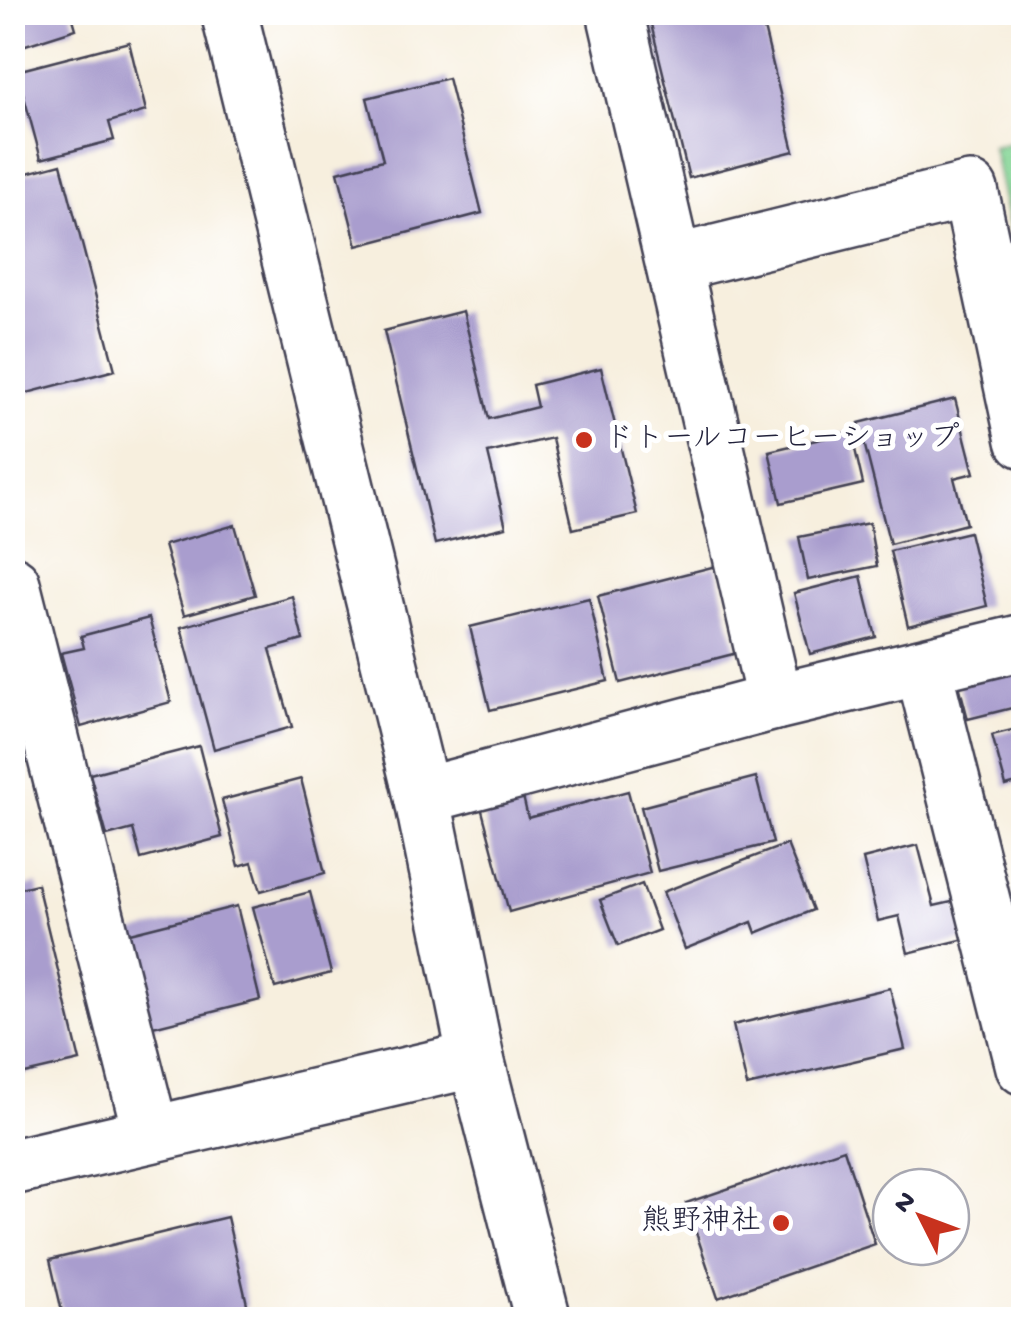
<svg xmlns="http://www.w3.org/2000/svg" width="1036" height="1332" font-family="'Gochi Hand','Klee One',sans-serif">
<rect width="100%" height="100%" fill="#fff"/>
<filter id="ink" filterUnits="userSpaceOnUse"><feTurbulence type="fractalNoise" baseFrequency=".01" numOctaves="2"/><feDisplacementMap in="SourceGraphic" scale="20" xChannelSelector="R" yChannelSelector="G"/><feConvolveMatrix kernelMatrix="1 2 1 2 8 2 1 2 1" color-interpolation-filters="sRGB"/></filter>
<filter id="wash" filterUnits="userSpaceOnUse"><feTurbulence type="fractalNoise" baseFrequency=".0048" numOctaves="4" result="noise"/><feDisplacementMap in="SourceGraphic" scale="40" xChannelSelector="R" yChannelSelector="G"/><feGaussianBlur stdDeviation="2.25" result="paint"/><feColorMatrix in="noise" values="0 0 0 0 0 0 0 0 0 0 0 0 0 0 0 0 0 1.4 0 .05"/><feComposite in="paint" operator="in"/></filter>
<g filter="url(#wash)">
<rect width="100%" height="100%" fill="#f7efde"/>
<polygon fill="#84d595" stroke="#537c68" stroke-width="2.5" points="1023,141 1024,141 1023,289 993,147"/>
<g id="blocks">
<g fill="#a99dce">
<polygon points="12,12 71,12 76,29 16,48"/>
<polygon points="648,12 760,12 794,151 689,178"/>
<polygon points="129,42 146,111 109,122 114,140 41,159 17,71"/>
<polygon points="448,78 482,213 357,246 338,172 383,160 367,98"/>
<polygon points="61,164 115,370 12,397 12,177"/>
<polygon points="463,311 489,419 537,407 532,385 601,368 637,514 573,529 552,438 488,453 506,527 435,544 384,331"/>
<polygon points="955,399 974,473 954,478 966,524 890,544 859,423"/>
<polygon points="851,432 863,484 781,503 769,451"/>
<polygon points="869,523 877,566 808,580 799,537"/>
<polygon points="235,525 255,595 184,615 164,545"/>
<polygon points="969,532 987,606 908,626 890,551"/>
<polygon points="716,566 737,653 620,683 598,596"/>
<polygon points="861,576 876,637 810,654 794,593"/>
<polygon points="292,596 303,640 270,649 292,727 214,749 181,627"/>
<polygon points="589,598 608,681 490,710 470,627"/>
<polygon points="149,618 171,702 81,727 61,653 84,648 81,636"/>
<polygon points="1024,656 1024,705 968,719 956,673"/>
<polygon points="1024,727 1024,781 1006,786 992,735"/>
<polygon points="199,746 222,837 141,859 133,829 107,836 90,774"/>
<polygon points="756,777 773,843 658,871 641,807"/>
<polygon points="301,779 325,873 261,891 252,862 239,866 222,800"/>
<polygon points="628,791 650,873 509,912 480,803 522,792 528,818"/>
<polygon points="787,844 813,910 756,933 752,922 685,949 663,892"/>
<polygon points="918,845 934,906 956,901 965,939 908,953 899,916 878,921 863,859"/>
<polygon points="37,884 80,1061 12,1077 12,890"/>
<polygon points="642,884 659,930 618,946 600,900"/>
<polygon points="310,892 331,973 275,988 253,907"/>
<polygon points="237,906 260,1000 145,1029 122,935"/>
<polygon points="890,988 905,1049 747,1086 733,1025"/>
<polygon points="844,1149 875,1244 718,1298 686,1203"/>
<polygon points="227,1217 247,1304 233,1320 64,1320 50,1260"/>
</g>
</g>
</g>
<g filter="url(#ink)">
<use href="#blocks" fill-opacity="0" stroke="#424153" stroke-width="2.5"/>
<g fill="none" stroke-linecap="round" stroke-linejoin="round">
<defs>
<g id="minor">
<polyline points="615,12 775,702"/>
<polyline points="675,263 970,190 1024,440"/>
<polyline points="12,584 151,1134"/>
<polyline points="923,667 1024,1067"/>
<polyline points="422,796 775,702 1024,642"/>
<polyline points="12,1167 476,1059"/>
</g>
<polyline id="tertiary" points="229,12 422,796 476,1059 543,1320"/>
</defs>
<use href="#minor" stroke="#424153" stroke-width="60"/>
<use href="#tertiary" stroke="#424153" stroke-width="60"/>
<use href="#minor" stroke="#fff" stroke-width="55"/>
<use href="#tertiary" stroke="#fff" stroke-width="55"/>
</g>
</g>
<g fill="#c8321e" stroke="#fff" stroke-width="4">
<circle cx="584" cy="440" r="10"/>
<circle cx="781" cy="1223" r="10"/>
</g>
<g text-anchor="middle" dominant-baseline="central" stroke-width="10" stroke-linejoin="round" paint-order="stroke">
<g font-size="30" fill="#22223b" stroke="#fff" text-anchor="start">
<text x="604" y="440">ドトールコーヒーショップ</text>
<text x="761" y="1223" text-anchor="end">熊野神社</text>
</g>
</g>
<rect width="1036" height="1332" fill="none" stroke="#fff" stroke-width="50"/>
<g transform="translate(921 1217) rotate(312)"><circle r="48" fill="#ffffff" stroke="#a7a7b1" stroke-width="2.5"/>
<path d="M0-8L18 38L0 25L-18 38Z" fill="#c8321e"/>
<text y="-15" font-size="28" font-weight="bold" text-anchor="middle" fill="#22223b">N</text>
</g>
</svg>
